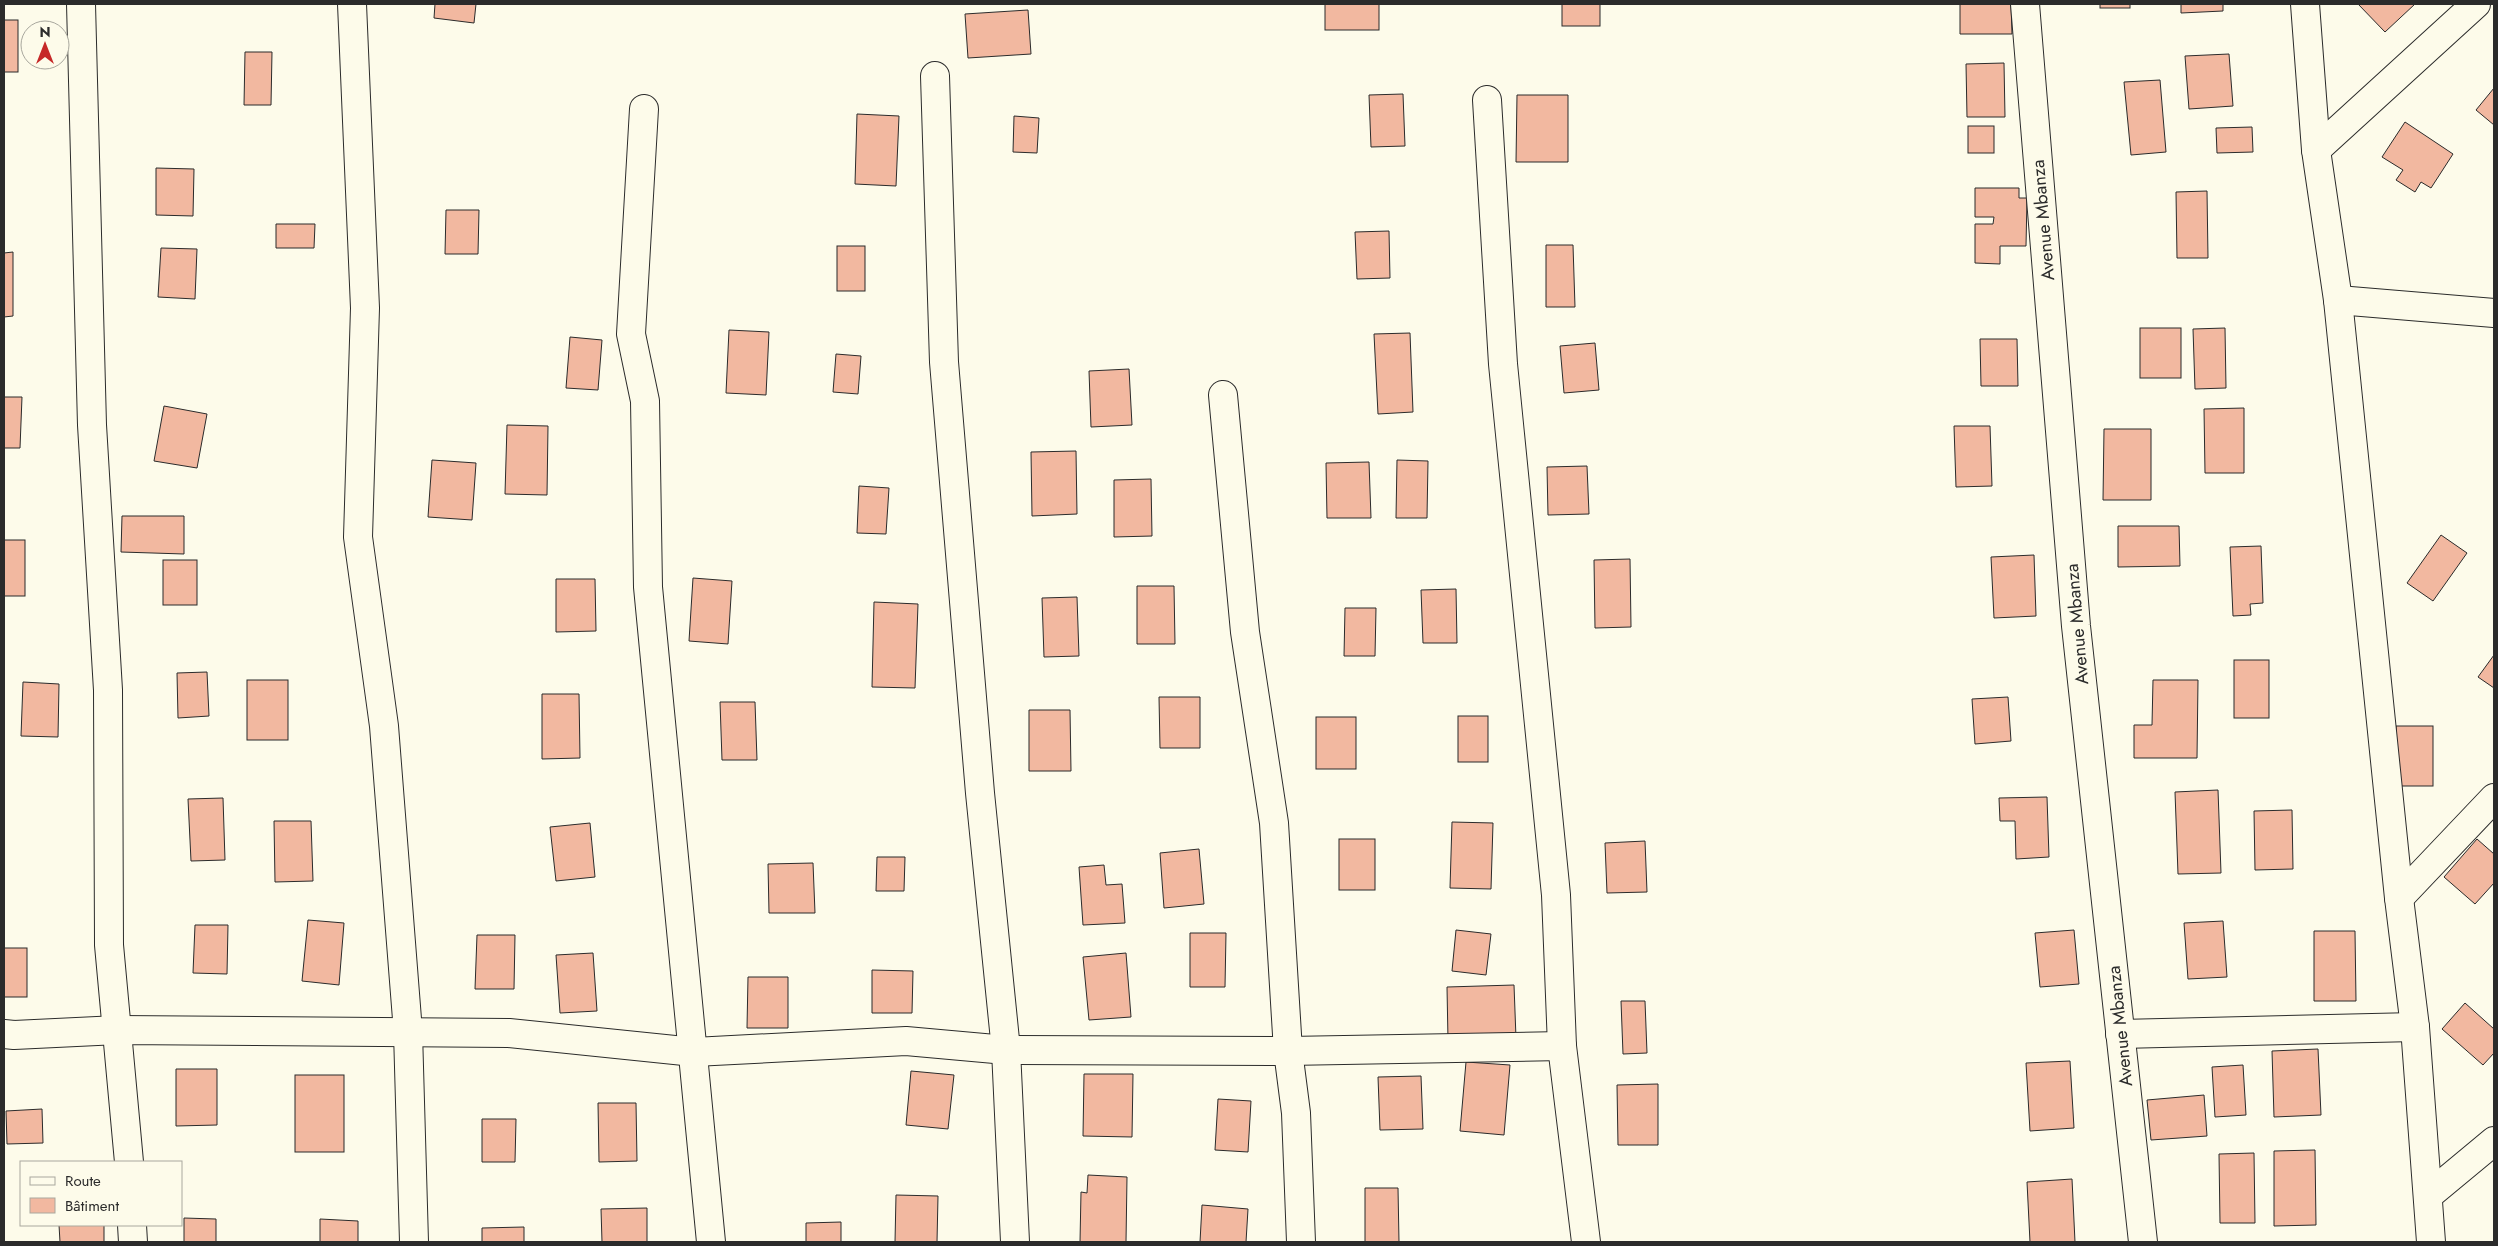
<svg xmlns="http://www.w3.org/2000/svg" width="2498" height="1246" font-family="Jost,sans-serif">
<rect width="100%" height="100%" fill="#fdfbea"/>
<g fill="#f2b8a0" stroke="#2b2b2b">
<polygon points="435,4 476,4 474,23 434,18"/>
<rect x="1325" y="4" width="54" height="26"/>
<rect x="1562" y="4" width="38" height="22"/>
<polygon points="1960,4 2011,4 2012,34 1960,34"/>
<rect x="2100" y="4" width="30" height="4"/>
<polygon points="2181,4 2223,4 2223,11 2181,13"/>
<polygon points="2358,4 2415,4 2385,32"/>
<polygon points="1028,10 1031,54 968,58 965,14"/>
<rect x="4" y="20" width="14" height="52"/>
<polygon points="245,52 272,52 271,105 244,105"/>
<polygon points="2229,54 2233,106 2189,109 2185,56"/>
<polygon points="2004,63 2005,117 1967,117 1966,64"/>
<polygon points="2160,80 2166,152 2131,155 2124,82"/>
<polygon points="2494,88 2494,125 2476,110"/>
<polygon points="1403,94 1405,146 1371,147 1369,95"/>
<polygon points="1517,95 1568,95 1568,162 1516,162"/>
<polygon points="857,114 899,116 896,186 855,184"/>
<polygon points="1014,116 1039,118 1037,153 1013,152"/>
<polygon points="2405,122 2453,154 2431,188 2421,182 2415,192 2396,180 2403,170 2382,157"/>
<rect x="1968" y="126" width="26" height="27"/>
<polygon points="2252,127 2253,152 2217,153 2216,128"/>
<polygon points="156,168 194,169 193,216 156,215"/>
<polygon points="1975,188 2019,188 2019,198 2027,198 2026,246 2000,246 2000,264 1975,263 1975,224 1993,224 1994,217 1975,217"/>
<polygon points="2207,191 2208,258 2177,258 2176,192"/>
<polygon points="446,210 479,210 478,254 445,254"/>
<polygon points="276,224 315,224 314,248 276,248"/>
<polygon points="1389,231 1390,278 1357,279 1355,232"/>
<polygon points="1546,245 1573,245 1575,307 1546,307"/>
<rect x="837" y="246" width="28" height="45"/>
<polygon points="161,248 197,249 195,299 158,297"/>
<polygon points="13,252 13,316 4,317 4,253"/>
<rect x="2140" y="328" width="41" height="50"/>
<polygon points="2225,328 2226,388 2195,389 2193,329"/>
<polygon points="729,330 769,332 766,395 726,393"/>
<polygon points="1410,333 1413,412 1378,414 1374,334"/>
<polygon points="570,337 602,340 598,390 566,388"/>
<polygon points="1980,339 2017,339 2018,386 1981,386"/>
<polygon points="1595,343 1599,390 1564,393 1560,346"/>
<polygon points="836,354 861,356 858,394 833,392"/>
<polygon points="1129,369 1132,425 1091,427 1089,371"/>
<polygon points="4,397 22,397 20,448 4,448"/>
<polygon points="164,406 207,414 197,468 154,461"/>
<polygon points="2244,408 2244,473 2205,473 2204,409"/>
<polygon points="507,425 548,426 547,495 505,494"/>
<polygon points="1954,426 1990,426 1992,486 1956,487"/>
<polygon points="2104,429 2151,429 2151,500 2103,500"/>
<polygon points="1076,451 1077,514 1032,516 1031,452"/>
<polygon points="432,460 476,463 472,520 428,517"/>
<polygon points="1397,460 1428,461 1427,518 1396,518"/>
<polygon points="1369,462 1371,518 1327,518 1326,463"/>
<polygon points="1587,466 1589,514 1548,515 1547,467"/>
<polygon points="1151,479 1152,536 1114,537 1114,480"/>
<polygon points="859,486 889,488 886,534 857,533"/>
<polygon points="122,516 184,516 184,554 121,552"/>
<polygon points="2118,526 2179,526 2180,566 2118,567"/>
<polygon points="2441,535 2467,553 2433,601 2407,583"/>
<rect x="4" y="540" width="21" height="56"/>
<polygon points="2261,546 2263,603 2250,604 2251,615 2233,616 2230,547"/>
<polygon points="2034,555 2036,616 1994,618 1991,557"/>
<polygon points="1630,559 1631,627 1595,628 1594,560"/>
<rect x="163" y="560" width="34" height="45"/>
<polygon points="693,578 732,581 728,644 689,641"/>
<polygon points="556,579 595,579 596,631 556,632"/>
<polygon points="1137,586 1174,586 1175,644 1137,644"/>
<polygon points="1456,589 1457,643 1423,643 1421,590"/>
<polygon points="1077,597 1079,656 1044,657 1042,598"/>
<polygon points="874,602 918,604 915,688 872,687"/>
<polygon points="1345,608 1376,608 1375,656 1344,656"/>
<polygon points="2494,655 2494,688 2478,677"/>
<rect x="2234" y="660" width="35" height="58"/>
<polygon points="207,672 209,716 178,718 177,673"/>
<rect x="247" y="680" width="41" height="60"/>
<polygon points="2153,680 2198,680 2197,758 2134,758 2134,725 2152,725"/>
<polygon points="23,682 59,684 58,737 21,736"/>
<polygon points="542,694 579,694 580,758 542,759"/>
<polygon points="1159,697 1200,697 1200,748 1160,748"/>
<polygon points="2008,697 2011,741 1975,744 1972,699"/>
<polygon points="720,702 755,702 757,760 722,760"/>
<polygon points="1029,710 1070,710 1071,771 1029,771"/>
<rect x="1458" y="716" width="30" height="46"/>
<rect x="1316" y="717" width="40" height="52"/>
<rect x="2396" y="726" width="37" height="60"/>
<polygon points="2218,790 2221,873 2178,874 2175,792"/>
<polygon points="2047,797 2049,857 2016,859 2015,821 2000,821 1999,798"/>
<polygon points="223,798 225,860 191,861 188,799"/>
<polygon points="2292,810 2293,869 2255,870 2254,811"/>
<polygon points="274,821 311,821 313,881 275,882"/>
<polygon points="1452,822 1493,823 1491,889 1450,888"/>
<polygon points="590,823 595,877 556,881 550,827"/>
<rect x="1339" y="839" width="36" height="51"/>
<polygon points="2477,839 2494,854 2494,883 2475,904 2444,877"/>
<polygon points="1645,841 1647,892 1607,893 1605,843"/>
<polygon points="1199,849 1204,904 1164,908 1160,853"/>
<polygon points="877,857 905,857 904,891 876,891"/>
<polygon points="813,863 815,913 769,913 768,864"/>
<polygon points="1104,865 1106,885 1122,884 1125,923 1083,925 1079,867"/>
<polygon points="308,920 344,923 339,985 302,981"/>
<polygon points="2223,921 2227,977 2188,979 2184,923"/>
<polygon points="195,925 228,925 227,974 193,973"/>
<polygon points="1456,930 1491,934 1486,975 1452,971"/>
<polygon points="2074,930 2079,984 2040,987 2035,933"/>
<polygon points="2314,931 2355,931 2356,1001 2314,1001"/>
<polygon points="1190,933 1226,933 1225,987 1190,987"/>
<polygon points="477,935 515,935 514,989 475,989"/>
<rect x="4" y="948" width="23" height="49"/>
<polygon points="593,953 597,1011 560,1013 556,955"/>
<polygon points="1126,953 1131,1017 1089,1020 1083,957"/>
<polygon points="872,970 913,971 912,1013 872,1013"/>
<polygon points="748,977 788,977 788,1028 747,1028"/>
<polygon points="1514,985 1516,1038 1448,1040 1447,987"/>
<polygon points="1621,1001 1645,1001 1647,1053 1623,1054"/>
<polygon points="2465,1003 2494,1029 2494,1053 2483,1065 2442,1029"/>
<polygon points="2318,1049 2321,1115 2274,1117 2272,1051"/>
<polygon points="2070,1061 2074,1128 2030,1131 2026,1063"/>
<polygon points="1466,1062 1510,1065 1504,1135 1460,1131"/>
<polygon points="2243,1065 2246,1115 2215,1117 2212,1067"/>
<polygon points="176,1069 217,1069 217,1125 176,1126"/>
<polygon points="911,1071 954,1075 948,1129 906,1125"/>
<polygon points="1084,1074 1133,1074 1132,1137 1083,1136"/>
<rect x="295" y="1075" width="49" height="77"/>
<polygon points="1421,1076 1423,1129 1380,1130 1378,1077"/>
<polygon points="1658,1084 1658,1145 1618,1145 1617,1085"/>
<polygon points="2204,1095 2207,1136 2151,1140 2147,1100"/>
<polygon points="1218,1099 1251,1101 1248,1152 1215,1150"/>
<polygon points="598,1103 636,1103 637,1161 599,1162"/>
<polygon points="42,1109 43,1143 7,1144 6,1111"/>
<polygon points="482,1119 516,1119 515,1162 482,1162"/>
<polygon points="2315,1150 2316,1225 2274,1226 2274,1151"/>
<polygon points="2254,1153 2255,1223 2220,1223 2219,1154"/>
<polygon points="1088,1175 1127,1177 1126,1242 1080,1242 1081,1192 1087,1193"/>
<polygon points="2072,1179 2075,1242 2030,1242 2027,1182"/>
<polygon points="1365,1188 1398,1188 1399,1242 1365,1242"/>
<polygon points="896,1195 938,1196 937,1242 895,1242"/>
<polygon points="1202,1205 1248,1209 1246,1242 1200,1242"/>
<polygon points="647,1208 647,1242 602,1242 601,1209"/>
<polygon points="184,1218 216,1219 216,1242 184,1242"/>
<polygon points="320,1219 358,1221 358,1242 320,1242"/>
<polygon points="841,1222 841,1242 806,1242 806,1223"/>
<polygon points="59,1225 104,1225 104,1242 60,1242"/>
<polygon points="524,1227 524,1242 482,1242 482,1228"/>
</g>
<g fill="none" stroke-linecap="round" stroke-linejoin="round">
<defs>
<g id="minor">
<polyline points="81,4 92,425 108,690 109,945 129,1162"/>
<polyline points="352,4 365,308 358,537 384,726 408,1032 414,1242"/>
<polyline points="2025,4 2076,626 2143,1242"/>
<polyline points="2305,4 2316,150 2338,300 2399,898 2415,1027 2431,1242"/>
<polyline points="935,76 944,362 980,793 1006,1050 1015,1242"/>
<polyline points="1487,100 1503,364 1556,895 1562,1046 1586,1242"/>
<polyline points="644,109 631,334 645,401 648,587 711,1242"/>
<polyline points="2316,150 2476,4"/>
<polyline points="2338,300 2494,313"/>
<polyline points="1223,395 1245,632 1274,823 1288,1051 1296,1113 1301,1242"/>
<polyline points="2399,898 2494,798"/>
<polyline points="4,1034 14,1035 118,1030 509,1033 694,1052 906,1041 1006,1050 1288,1051 1562,1046"/>
<polyline points="2120,1034 2415,1027"/>
<polyline points="2429,1195 2494,1141"/>
<polyline points="132,1225 133,1242"/>
</g>
</defs>
<use href="#minor" stroke="#2b2b2b" stroke-width="30"/>
<use href="#minor" stroke="#fdfbea" stroke-width="28"/>
</g>
<g text-anchor="middle" dominant-baseline="central" stroke-width="4" stroke-linejoin="round" paint-order="stroke">
<g font-size="18" fill="#2b2b2b" stroke="#fdfbea">
<text transform="translate(2043 220) rotate(-95)">Avenue Mbanza</text>
<text transform="translate(2077 624) rotate(-95)">Avenue Mbanza</text>
<text transform="translate(2120 1026) rotate(-96)">Avenue Mbanza</text>
</g>
</g>
<rect width="2498" height="1246" fill="none" stroke="#2b2b2b" stroke-width="10"/>
<rect x="20" y="1161" width="162" height="65" fill="#fdfbea" stroke="#a9a89e"/>
<rect x="30" y="1177" width="25" height="8" fill="#fdfbea" stroke="#a9a89e"/>
<text x="65" y="1186" font-size="15" fill="#2b2b2b">Route</text>
<rect x="30" y="1198" width="25" height="15" fill="#f2b8a0" stroke="#a9a89e"/>
<text x="65" y="1211" font-size="15" fill="#2b2b2b">Bâtiment</text>
<g transform="translate(45 45)"><circle r="24" fill="#fdfbea" stroke="#a9a89e"/>
<path d="M0-4L9 19L0 12L-9 19Z" fill="#c62828"/>
<text y="-8" font-size="14" font-weight="bold" text-anchor="middle" fill="#2b2b2b">N</text>
</g>
</svg>
